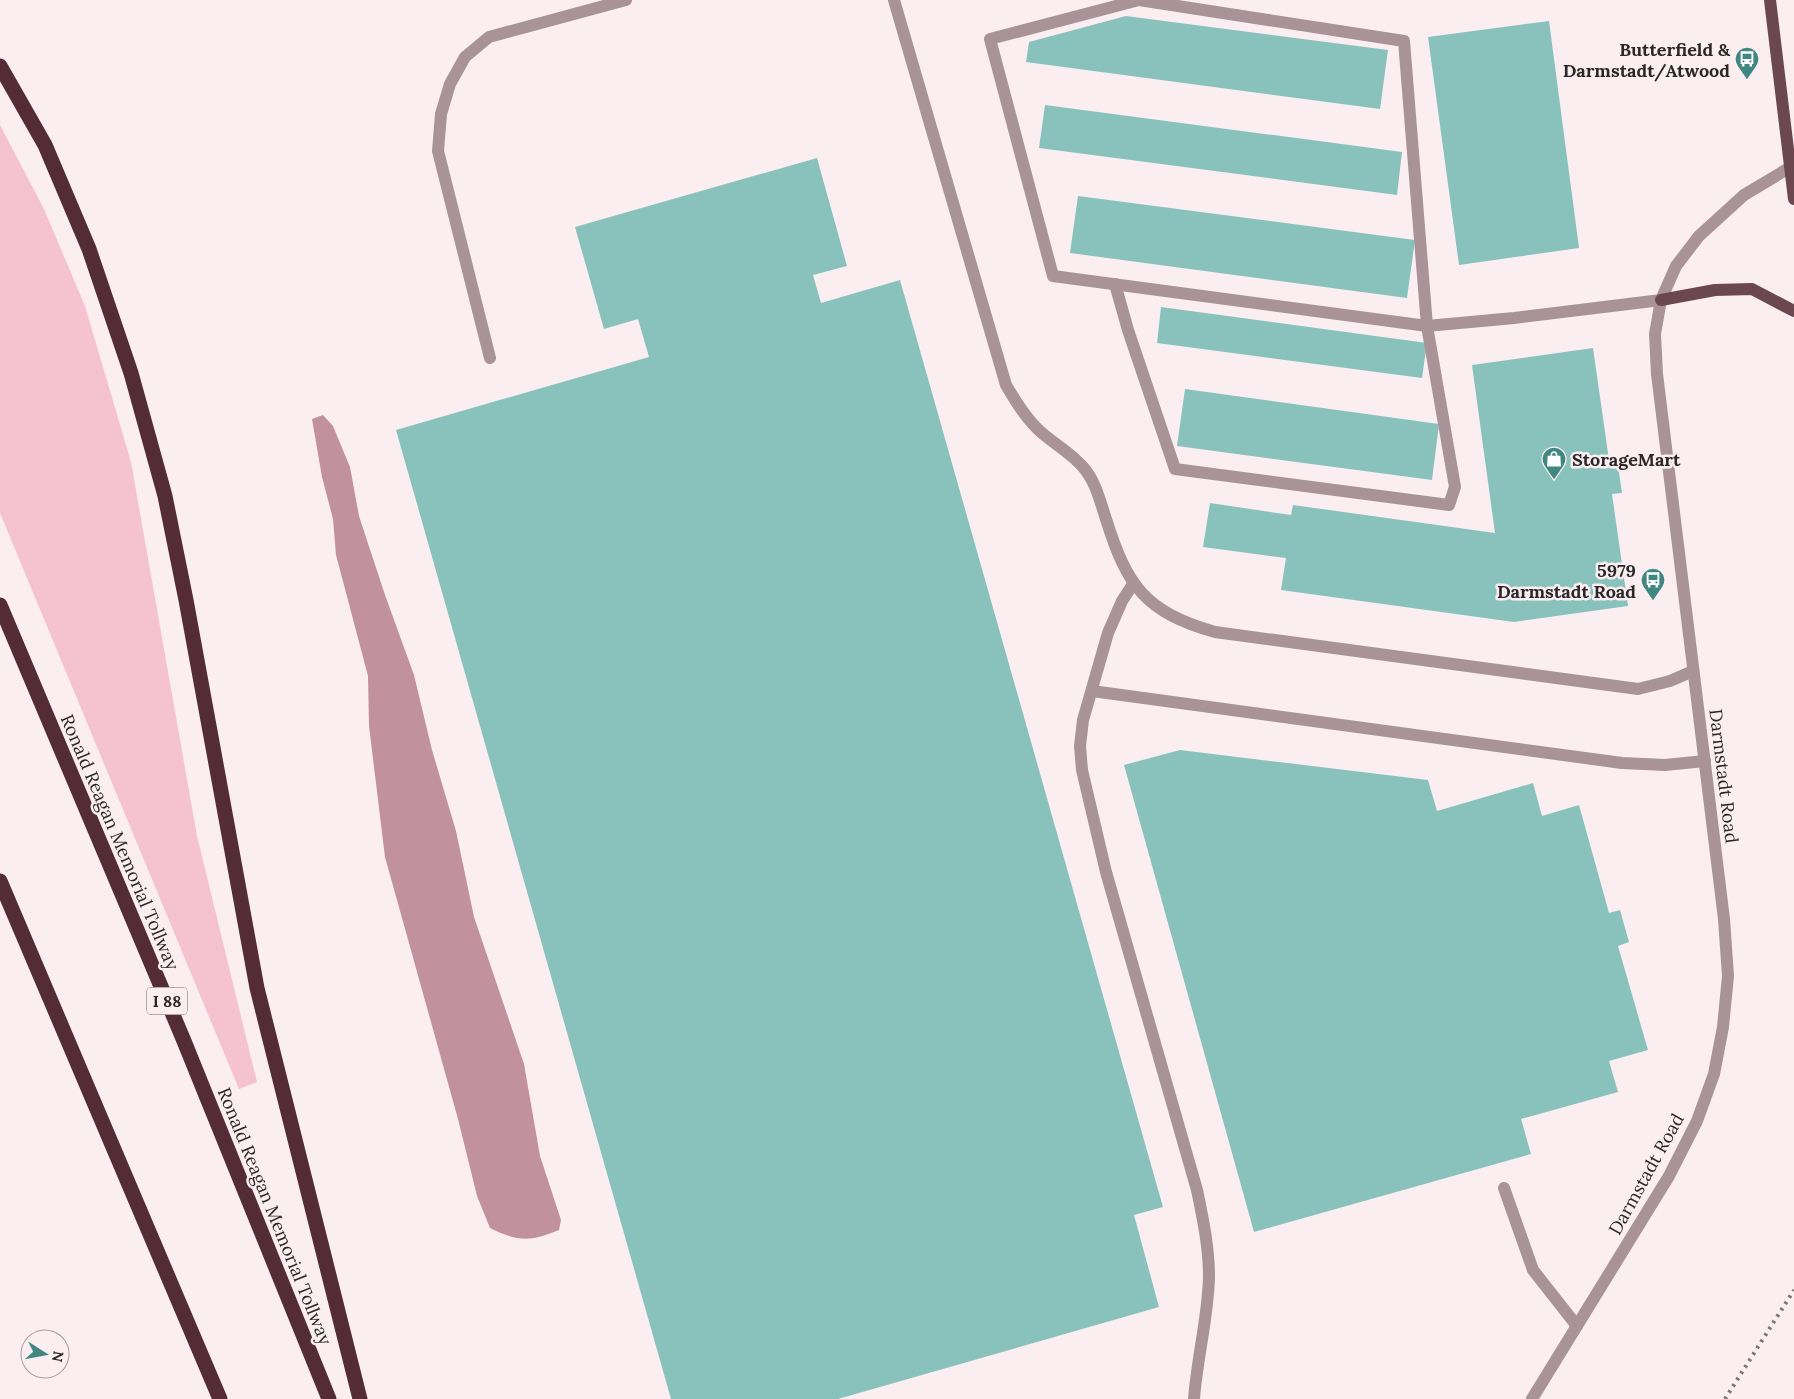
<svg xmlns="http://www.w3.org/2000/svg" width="1794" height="1399" font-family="Lora,serif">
<rect width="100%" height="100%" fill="#faeef1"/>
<polygon fill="#f4c2d0" points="0,125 44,209 85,306 131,462 197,836 257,1082 239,1089 0,513"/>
<path fill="#c1919f" d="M323,415L333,426L350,467L359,516L385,595L414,675L432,750L456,831L474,917L524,1064L540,1156L561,1220L559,1230C530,1242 518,1242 490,1228L477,1196L458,1119L385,857L369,726L368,676L336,555L333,519L322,477L312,419Z"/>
<g fill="#89c2bc">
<polygon points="1126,16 1388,50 1380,109 1026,62 1029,42"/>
<polygon points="1549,21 1579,248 1459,265 1428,37"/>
<polygon points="1045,105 1402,152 1397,195 1039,148"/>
<polygon points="817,158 847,266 813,275 821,303 900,280 1163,1207 1134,1215 1159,1307 838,1399 671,1399 396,430 649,357 638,319 604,329 575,227"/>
<polygon points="1078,196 1415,240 1407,298 1070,253"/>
<polygon points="1161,307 1427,343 1422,378 1157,343"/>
<polygon points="1593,348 1610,467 1618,466 1622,493 1612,494 1628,606 1514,622 1281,590 1286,558 1203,547 1210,503 1291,515 1293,505 1495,533 1472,365"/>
<polygon points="1185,389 1439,424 1432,480 1177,446"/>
<polygon points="1180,750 1428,780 1437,811 1533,783 1542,816 1579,805 1609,913 1620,910 1629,942 1618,946 1648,1050 1609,1061 1618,1092 1521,1119 1531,1154 1254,1232 1124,765"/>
</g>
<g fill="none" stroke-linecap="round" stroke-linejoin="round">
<g stroke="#a99399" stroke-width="12">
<path d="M894,0L1006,385C1016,402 1027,420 1042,433C1056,445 1071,453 1083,467C1096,482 1100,501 1106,519C1127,586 1145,612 1215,632L1638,689L1670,681L1693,671"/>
<polyline points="1139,0 990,39 1053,276 1427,326 1514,318 1661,300"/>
<polyline points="1115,284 1128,330 1175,469 1449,505 1455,487 1427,326 1404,41 1139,0"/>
<polyline points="490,358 438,151 441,114 450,84 465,57 489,37 626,0"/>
<path d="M1133,584L1122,601L1108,633L1083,720L1080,746L1082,770L1106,872L1197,1190C1203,1219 1209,1247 1209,1277C1208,1318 1197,1358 1194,1399"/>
<polyline points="1092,691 1622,763 1665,765 1705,761"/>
<polyline points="1504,1188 1533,1270 1577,1326"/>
<polyline points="1532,1399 1669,1176 1697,1121 1714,1074 1723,1027 1728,976 1724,919 1657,374 1655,334 1661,300 1676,266 1699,236 1744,195 1794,165"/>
</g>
<g stroke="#6a4751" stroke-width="12">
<polyline points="1770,0 1794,199"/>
<polyline points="1661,300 1715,290 1752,289 1794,311"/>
</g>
<g stroke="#532c38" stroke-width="15">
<polyline points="0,66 45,145 89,249 131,373 165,496 186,600 257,988 360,1399"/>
<polyline points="0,605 184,1041 329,1399"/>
<polyline points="0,881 220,1399"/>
</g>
<polyline stroke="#7b7476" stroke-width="4" stroke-dasharray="2.5 5" stroke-linecap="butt" points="1725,1399 1794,1290"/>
</g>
<defs>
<symbol id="bus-pin" viewBox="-11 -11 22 30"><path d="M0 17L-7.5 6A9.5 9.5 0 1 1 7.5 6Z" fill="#418781" stroke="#faeef1"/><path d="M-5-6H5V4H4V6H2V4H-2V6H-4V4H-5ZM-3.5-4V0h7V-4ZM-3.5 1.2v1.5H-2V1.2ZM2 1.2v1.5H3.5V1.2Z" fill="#fff"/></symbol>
<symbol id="shop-pin" viewBox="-11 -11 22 30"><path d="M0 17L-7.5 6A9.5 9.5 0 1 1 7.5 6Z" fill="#418781" stroke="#faeef1"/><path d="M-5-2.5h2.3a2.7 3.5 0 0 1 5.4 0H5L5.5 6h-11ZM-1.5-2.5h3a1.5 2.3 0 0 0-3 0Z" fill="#fff"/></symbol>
</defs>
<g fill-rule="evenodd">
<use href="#bus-pin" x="1733" y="45" width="28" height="38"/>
<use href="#shop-pin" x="1540" y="445" width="28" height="38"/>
<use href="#bus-pin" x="1639" y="566" width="28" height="38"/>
</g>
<g text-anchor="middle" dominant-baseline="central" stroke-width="5" stroke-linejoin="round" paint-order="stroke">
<rect fill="#faeef1" stroke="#696364" stroke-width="1" x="147" y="987.5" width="40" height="27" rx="4"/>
<g font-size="16" font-weight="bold" fill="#2b2728">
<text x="167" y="1001">I 88</text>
</g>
<g font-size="18" font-weight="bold" fill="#2b2728" stroke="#faeef1" text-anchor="end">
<text x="1730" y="49">Butterfield &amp;<tspan x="1730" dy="21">Darmstadt/Atwood</tspan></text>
<text x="1572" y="459" text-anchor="start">StorageMart</text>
<text x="1636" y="570">5979<tspan x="1636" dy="21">Darmstadt Road</tspan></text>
</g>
<g font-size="18" fill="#2b2728" stroke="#faeef1">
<text transform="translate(1724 776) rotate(83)">Darmstadt Road</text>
<text transform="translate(120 842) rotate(67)">Ronald Reagan Memorial Tollway</text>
<text transform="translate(1646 1174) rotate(-61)">Darmstadt Road</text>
<text transform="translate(275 1216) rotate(68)">Ronald Reagan Memorial Tollway</text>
</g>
</g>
<g transform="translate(45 1354) rotate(101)"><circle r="24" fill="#faeef1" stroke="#a79ea1"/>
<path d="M0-4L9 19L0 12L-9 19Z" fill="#418781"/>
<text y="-8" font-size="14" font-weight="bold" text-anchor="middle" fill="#2b2728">N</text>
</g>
</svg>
